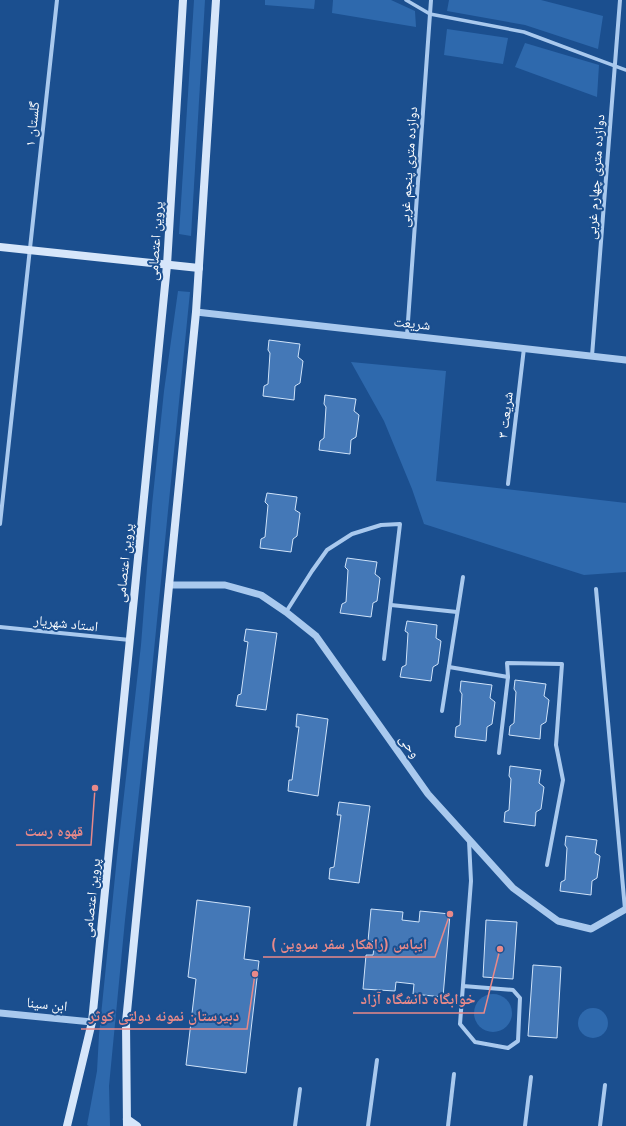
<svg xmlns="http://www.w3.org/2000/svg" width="626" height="1126" font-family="Mulish,'Noto Naskh Arabic',sans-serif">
<rect width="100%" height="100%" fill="#1b4f8f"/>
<g fill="#2e69ad">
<polygon points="194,0 205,0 191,236 179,234"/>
<polygon points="265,0 315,0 314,9 265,5"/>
<polygon points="333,0 391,0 415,11 416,27 332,13"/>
<polygon points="449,0 541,0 603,16 598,49 525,25 447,11"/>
<polygon points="447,29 508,38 503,64 444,55"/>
<polygon points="525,43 599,65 597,97 515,67"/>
<polygon points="178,291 190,292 148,710 125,920 109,1086 110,1126 89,1126 87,1125 97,1071 99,1035 117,857 141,645 152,505 164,391"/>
<polygon points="351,362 446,371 436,481 626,503 626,572 584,575 424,524 412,489 384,421"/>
<circle cx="493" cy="1013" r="19"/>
<circle cx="593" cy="1023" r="15"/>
</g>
<g fill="#4478b7" stroke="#cfe3fa">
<polygon points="269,340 300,344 298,357 303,361 300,383 295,386 294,400 263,396 264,386 268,384 270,353 268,350"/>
<polygon points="325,395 356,399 354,411 359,415 356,437 351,440 350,454 319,450 320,441 324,438 326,407 324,404"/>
<polygon points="267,493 297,497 295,510 300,513 297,536 293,539 291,552 260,548 261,539 265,537 268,505 265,502"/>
<polygon points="347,558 377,562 375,574 380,578 377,601 373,603 371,617 340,613 342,604 346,602 348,570 345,567"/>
<polygon points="407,621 437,625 436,638 441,641 438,664 433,667 431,681 400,677 402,667 406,665 408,633 405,631"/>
<polygon points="246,629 277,633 266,710 236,706 238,695 241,694 248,642 244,641"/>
<polygon points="515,680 546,684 544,696 549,700 546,722 541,725 540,739 509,735 510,726 514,723 516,692 514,689"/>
<polygon points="461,681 492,685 490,698 495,702 492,724 487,727 486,741 455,737 456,727 460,725 462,694 460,691"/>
<polygon points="297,714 328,719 318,796 288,791 289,780 292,780 299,727 296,727"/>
<polygon points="510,766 541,770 539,783 544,787 541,809 536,812 535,826 504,822 505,812 509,810 511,779 509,776"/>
<polygon points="339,802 370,806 359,883 329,879 330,868 334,867 341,815 337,815"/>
<polygon points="566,836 597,840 595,853 600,856 597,878 592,881 591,895 560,891 561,882 565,880 567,848 565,845"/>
<polygon points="197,900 250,907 244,959 259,961 246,1073 186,1065 196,979 188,977"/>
<polygon points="371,909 403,912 402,920 419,922 420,911 450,914 443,997 413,994 414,984 396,982 395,991 363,989 366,955 373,955 375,942 368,941"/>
<polygon points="486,920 517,922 513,979 483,977"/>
<polygon points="533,965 561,967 557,1038 528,1036"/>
</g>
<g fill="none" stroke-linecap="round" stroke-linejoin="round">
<polyline stroke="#a9c9ee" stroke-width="3.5" points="406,0 430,14 524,32 626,70"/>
<g stroke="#a9c9ee" stroke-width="4">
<polyline points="407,335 431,0"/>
<polyline points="592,356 620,0"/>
<polyline points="508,484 524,348"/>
<polyline points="0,524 57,0"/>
<polyline points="596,589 625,909"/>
<polyline points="391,605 457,612"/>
<polyline points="286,612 312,571 327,550 352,534 381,525 400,524 384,659"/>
<polyline points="0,627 130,640"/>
<polyline points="449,667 508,677"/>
<polyline points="442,711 463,577"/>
<polyline points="499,753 508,677 507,663 562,664 556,745 563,780 547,865"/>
<polyline points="463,986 513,990 520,998 518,1041 508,1048 475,1042 460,1024 471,881 469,841"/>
<polyline points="295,1126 300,1089"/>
<polyline points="368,1126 377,1060"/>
<polyline points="448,1126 454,1074"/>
<polyline points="525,1126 531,1077"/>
<polyline points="600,1126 605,1085"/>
</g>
<g stroke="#a9c9ee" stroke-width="7">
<polyline points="196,312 626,360"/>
<polyline points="169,585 225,585 261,595 286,612 316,636 428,794 513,888 558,921 591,929 626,909"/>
<polyline points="0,1013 92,1022"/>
</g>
<g stroke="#d6e6fa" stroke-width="8">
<polyline points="0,247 199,268"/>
<polyline points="127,1119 137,1126"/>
<polyline points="67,1126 92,1022 167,265 183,0"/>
<polyline points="127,1126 126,1022 196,312 216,0"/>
</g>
</g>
<g text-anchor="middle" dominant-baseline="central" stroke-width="4" stroke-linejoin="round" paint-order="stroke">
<g font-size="14" fill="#fff" stroke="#1b4f8f">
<text transform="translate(32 124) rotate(-84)">گلستان ۱</text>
<text transform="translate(408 167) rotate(-86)">دوازده متری پنجم غربی</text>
<text transform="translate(595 177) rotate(-86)">دوازده متری چهارم غربی</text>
<text transform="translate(155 241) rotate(-86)">پروین اعتصامی</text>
<text transform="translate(412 323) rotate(6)">شریعت</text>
<text transform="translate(505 415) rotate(-83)">شریعت ۳</text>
<text transform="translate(124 563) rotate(-84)">پروین اعتصامی</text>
<text transform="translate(66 623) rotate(6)">استاد شهریار</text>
<text transform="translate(410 746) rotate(55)">وحی</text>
<text transform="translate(91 898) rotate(-84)">پروین اعتصامی</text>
<text transform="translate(47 1004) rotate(6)">ابن سینا</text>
</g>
</g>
<path fill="none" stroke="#e88989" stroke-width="1.5" d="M95 788L91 845H16M450 914L435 957H263M500 949L484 1013H353M255 974L247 1029H81"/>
<g fill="#e88989" stroke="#1b4f8f" stroke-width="1.5">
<circle cx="95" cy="788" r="4"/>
<circle cx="450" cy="914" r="4"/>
<circle cx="500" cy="949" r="4"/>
<circle cx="255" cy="974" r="4"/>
</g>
<g font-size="15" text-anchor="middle" font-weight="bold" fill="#e88989" stroke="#1b4f8f" stroke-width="4" stroke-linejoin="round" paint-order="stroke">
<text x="54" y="836">قهوه رست</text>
<text x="349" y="949">ایباس (راهکار سفر سروین )</text>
<text x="418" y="1004">خوابگاه دانشگاه آزاد</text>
<text x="164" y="1021">دبیرستان نمونه دولتی کوثر</text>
</g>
</svg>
